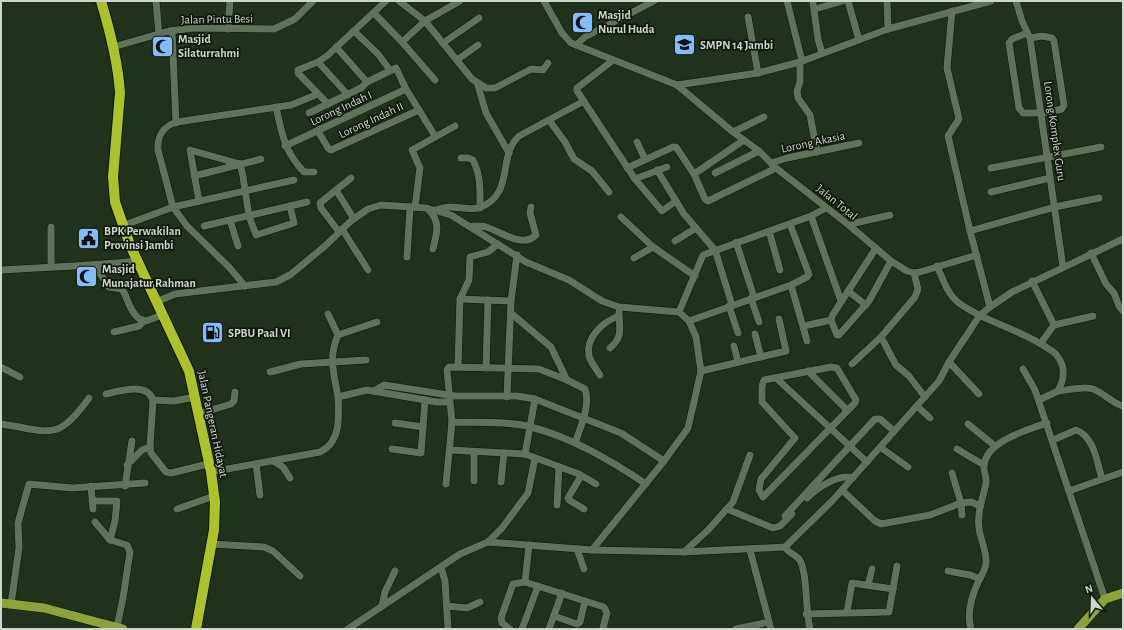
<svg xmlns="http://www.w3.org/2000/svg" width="1124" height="630" font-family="'Alegreya Sans',sans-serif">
<rect width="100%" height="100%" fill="#20311c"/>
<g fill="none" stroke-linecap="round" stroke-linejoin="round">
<defs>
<g id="minor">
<polyline points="156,1 159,35"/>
<polyline points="399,1 425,21 460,1"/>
<polyline points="544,1 562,33 571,43 677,85 758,73 800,62 888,29 991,1"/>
<polyline points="787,1 802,61"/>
<polyline points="848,1 859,40"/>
<polyline points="887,1 888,29"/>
<polyline points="1016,1 1022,21 1030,38 1063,267"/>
<polyline points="813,3 818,39 822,53"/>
<polyline points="815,9 843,1"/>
<polyline points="952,11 947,68 959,119 948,136 970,231 990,307"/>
<polyline points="374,13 402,42 435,80"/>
<polyline points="748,17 758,73"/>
<polyline points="228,29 230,1"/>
<polyline points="172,31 176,123"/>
<polyline points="354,31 378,54 390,70"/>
<polyline points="1027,33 1012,39 1009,43 1019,108 1023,113 1042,113 1062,109 1064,105 1054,41 1052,38 1042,36 1030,38"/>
<polyline points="402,42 425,21 472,79 486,88 495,88 531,69 543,70 548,63"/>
<polyline points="443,43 479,18"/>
<polyline points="576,45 585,37 654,1"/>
<polyline points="113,47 169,31 194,28 274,29 295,19 313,1"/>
<polyline points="336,47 367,82"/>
<polyline points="457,60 478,45"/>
<polyline points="612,61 577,88 577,91 635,179 662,211 676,201"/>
<polyline points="318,62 348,95"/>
<polyline points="800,62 800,82 797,91 798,98 810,115 817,152"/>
<polyline points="477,82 486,113 509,153"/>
<polyline points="677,85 733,132 759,151 776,168 850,226 891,261 907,271 914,273 920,272 977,255"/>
<polyline points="328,104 298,73 298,70 318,62 328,55 386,1"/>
<path d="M276,107C282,134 284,151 304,172H314"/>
<polyline points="309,113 361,88 367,82 396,68 406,89 435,136"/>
<polyline points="549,120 565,142 574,159 592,171 609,192"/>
<polyline points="318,131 328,148 331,150 419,110"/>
<polyline points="733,132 764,117"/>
<polyline points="637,142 645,159"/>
<polyline points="285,146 406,89"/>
<path d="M461,158H468L473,160C481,176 480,191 480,208"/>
<polyline points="771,163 787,158 859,143"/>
<polyline points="240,164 243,176 249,216 256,235 294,223 290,206"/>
<polyline points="627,168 673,147 676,147 694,174 705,199 708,201 776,168"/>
<polyline points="991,168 1101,147"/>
<polyline points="657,170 684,214 715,250 732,305"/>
<polyline points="715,173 759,151"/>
<polyline points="694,174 744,140"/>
<polyline points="194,176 261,159"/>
<polyline points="351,178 336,190 354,219"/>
<polyline points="635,179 667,167"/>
<polyline points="336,190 320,203 321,208 339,232"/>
<polyline points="991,192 1050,178"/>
<polyline points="199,201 190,150 240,164"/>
<polyline points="415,207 420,168 412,150 455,126"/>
<path d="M428,209C441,222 437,232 433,249"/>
<path d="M435,210C440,209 445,207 450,207C459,207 473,211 481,207C515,193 497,156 519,136L584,101"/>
<polyline points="811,216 841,301"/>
<polyline points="621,217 653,247 695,276"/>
<polyline points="230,220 238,246"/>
<polyline points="122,226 173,207 294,180"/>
<polyline points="204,226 307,202"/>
<path d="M473,226C477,226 482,226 486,227C500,231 523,249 536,235L530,213L531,207"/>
<polyline points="850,226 855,223 890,215"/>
<polyline points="342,229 368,270"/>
<polyline points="769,231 780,270"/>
<polyline points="970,231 1055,207 1099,198"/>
<polyline points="675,241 696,228"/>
<polyline points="736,242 754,297"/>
<polyline points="876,248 832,316 831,320 837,335 839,335 869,301 891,261"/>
<polyline points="1091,253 1106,284 1114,293 1119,306 1123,311"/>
<polyline points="407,257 410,207"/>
<polyline points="634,258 653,247"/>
<polyline points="51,266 51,227"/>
<path d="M95,266L109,287L122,289C129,300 131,319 146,321L162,315"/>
<path d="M937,266C943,279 947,294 959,303C986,323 1021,329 1049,349C1052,351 1056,353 1058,357C1066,368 1064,380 1058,391L1039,400"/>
<path d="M1,270C47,267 92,266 137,261"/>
<polyline points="1032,281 1054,325 1041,343"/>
<polyline points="791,285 807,341"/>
<path d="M245,286L229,267L187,226L173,207L158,150C157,137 163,126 177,122L291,105L318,94"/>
<polyline points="848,291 866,305"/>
<polyline points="751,298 759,322"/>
<polyline points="460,299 511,301"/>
<polyline points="156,302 175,294 276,282 290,275 325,246 352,220 368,209 381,205 426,208 451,215 526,262 569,280 602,301 619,307 679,312 689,321 696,337 701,371 688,428 664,461 592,550"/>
<polyline points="729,306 738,333"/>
<polyline points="679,312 703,255 811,216 826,208"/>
<path d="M328,314L338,335C328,357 334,374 338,397"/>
<polyline points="512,314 551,347 567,380"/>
<polyline points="689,321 791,285 807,277 809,274 790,224"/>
<polyline points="1054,325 1093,316"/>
<polyline points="804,326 831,320"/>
<polyline points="114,332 139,326 142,323 142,320"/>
<polyline points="755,334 761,357"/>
<polyline points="338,335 377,322"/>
<polyline points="881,337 896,365 909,376 925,397"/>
<polyline points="734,346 738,362"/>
<path d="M610,348C624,336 619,328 619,312"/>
<polyline points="949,362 979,394"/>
<polyline points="852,364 881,337 915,297 918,289 914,273"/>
<polyline points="1,367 20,377"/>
<polyline points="458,367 460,299 469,280 470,257 488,252 498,244"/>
<polygon points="831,367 837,368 856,400 855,403 763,497 759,490 761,479 795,438 762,402 762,386 764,380"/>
<polyline points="486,368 488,300"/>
<polyline points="1023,369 1035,390 1105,599"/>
<polyline points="701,371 786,351 779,319"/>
<polyline points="808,371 847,410"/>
<polyline points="270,372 301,364 366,360"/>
<path d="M600,375C597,370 591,363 589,356C585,337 604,321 619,316"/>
<polyline points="776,378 867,462"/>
<polyline points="374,391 384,385 455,396 517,396 535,399 621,433 664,461"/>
<path d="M1058,391C1069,390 1083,386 1093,389C1104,393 1112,403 1123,406"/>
<path d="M106,394C120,391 147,382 153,400L150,447L151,453L166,472L171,473L208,464"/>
<polyline points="507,397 511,301 517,255"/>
<polyline points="153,400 174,401 195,397"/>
<polyline points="917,406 930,418"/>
<polyline points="198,414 231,404 234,401 235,392"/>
<path d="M452,422C474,423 511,421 531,427C573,438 610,460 646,484"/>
<polyline points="395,423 423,427"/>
<path d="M1,424C50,431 57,443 89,398"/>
<polyline points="968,424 995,446"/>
<path d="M1053,440L1076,430C1094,436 1097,462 1102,479"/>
<polyline points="880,447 908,467"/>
<polyline points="392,449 421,453 425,400"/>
<polyline points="957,449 984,465"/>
<polyline points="450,450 525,454 579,474 596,484"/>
<polyline points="525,454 535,399"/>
<polyline points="273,461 283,467 290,478"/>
<polyline points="256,464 260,495"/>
<polyline points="127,465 142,450 150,447"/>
<path d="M211,472L320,452C341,442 339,417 338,397L367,390L437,402H449"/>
<polyline points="952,473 961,503 962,515"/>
<polyline points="581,476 568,498 569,500 584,509"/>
<polyline points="474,481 474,452"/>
<polyline points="501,482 504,453"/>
<path d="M446,484L452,422L447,370L449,367L539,369L567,380L585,389C591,405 580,428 575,443"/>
<polyline points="91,486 93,509"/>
<polyline points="125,486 132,441"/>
<polyline points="842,490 875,521 881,524 930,515 961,503 971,502 980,506"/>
<polyline points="1069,491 1123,472"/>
<path d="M807,498C817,488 839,473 853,478"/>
<polyline points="92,501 117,501 115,521 110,540"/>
<polyline points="557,505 559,467"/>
<polyline points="177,509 214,496"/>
<polyline points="727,509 773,528 780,526 792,514"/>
<polyline points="785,516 875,419 880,419 894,431"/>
<polyline points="95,522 110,540 127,545 130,552 123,598 117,627"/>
<polyline points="488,542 502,528 528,493 535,458"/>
<polyline points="211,544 264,547 273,551 300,576"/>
<path d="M785,547C788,553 795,554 799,559C808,572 805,610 810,629"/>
<polyline points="577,549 584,569"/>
<polyline points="750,550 771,629"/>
<polyline points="684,552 708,530 733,502 750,455"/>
<polyline points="441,567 445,581 448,629"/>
<polyline points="948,571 970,575 980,579"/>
<polyline points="525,582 529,545"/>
<polyline points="868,585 872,569"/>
<polyline points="11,604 19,548 18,523 29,484 72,488 145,483"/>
<polyline points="382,606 385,592 395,571"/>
<polyline points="447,606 467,608 480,602"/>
<polyline points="847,612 852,583 893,589"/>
<polyline points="806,614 889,612 897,566"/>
<polyline points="554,616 577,624 580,622 585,601"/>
<polyline points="348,629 460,554 488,542 592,550 684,552 785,547 832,501 939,381 949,362 980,315 990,307 1012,292 1123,239"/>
<polyline points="510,629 502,623 501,618 513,584 525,582 604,607 607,613 603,628"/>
<polyline points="522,629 538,586"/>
<polyline points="549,629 562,593"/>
<polyline points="736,629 769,622"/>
<path d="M971,629C966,613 972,595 979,580C982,574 986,569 986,563C987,551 980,539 979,528C977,512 983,498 986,483C987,477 983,471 984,465C987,441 1027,430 1047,423"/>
</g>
<g id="major">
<polyline points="1,603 44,608 123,629"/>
<polyline points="1078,629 1105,599 1123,593"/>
</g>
<path id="highway" d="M101,1C110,31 118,61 120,93L113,177L115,202L130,245L189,371L211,472L215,502L214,530L196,629"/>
</defs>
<use href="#minor" stroke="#091906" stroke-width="8"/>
<use href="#major" stroke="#091906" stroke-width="10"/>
<use href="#highway" stroke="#091906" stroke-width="12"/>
<use href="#minor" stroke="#5f725a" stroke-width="7"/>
<use href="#major" stroke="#8ea23c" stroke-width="9"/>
<use href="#highway" stroke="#adc228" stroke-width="10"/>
</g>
<defs>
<symbol id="mosque-square" viewBox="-11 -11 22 22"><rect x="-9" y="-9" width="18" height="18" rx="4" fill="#83bcfa" stroke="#0f170d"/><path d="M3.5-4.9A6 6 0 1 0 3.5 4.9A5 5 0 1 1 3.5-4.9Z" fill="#111"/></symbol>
<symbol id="school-square" viewBox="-11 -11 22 22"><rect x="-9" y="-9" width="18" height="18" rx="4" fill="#83bcfa" stroke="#0f170d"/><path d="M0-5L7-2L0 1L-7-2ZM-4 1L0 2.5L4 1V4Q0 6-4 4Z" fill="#111"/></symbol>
<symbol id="civic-square" viewBox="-11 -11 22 22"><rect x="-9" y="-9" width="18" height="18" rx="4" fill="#83bcfa" stroke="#0f170d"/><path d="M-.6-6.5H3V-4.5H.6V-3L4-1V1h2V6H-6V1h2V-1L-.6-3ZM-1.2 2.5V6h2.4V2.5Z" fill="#111"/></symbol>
<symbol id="fuel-square" viewBox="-11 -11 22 22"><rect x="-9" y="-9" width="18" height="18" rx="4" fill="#83bcfa" stroke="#0f170d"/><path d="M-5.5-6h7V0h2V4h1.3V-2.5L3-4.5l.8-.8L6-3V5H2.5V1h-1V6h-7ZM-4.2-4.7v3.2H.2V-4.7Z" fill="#111"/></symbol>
</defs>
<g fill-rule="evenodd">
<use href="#mosque-square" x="570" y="10" width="25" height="25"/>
<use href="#school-square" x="672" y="32" width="25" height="25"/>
<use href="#mosque-square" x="150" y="34" width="25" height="25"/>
<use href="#civic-square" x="76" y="226" width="25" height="25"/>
<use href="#mosque-square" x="74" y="264" width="25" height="25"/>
<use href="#fuel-square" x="200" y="320" width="25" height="25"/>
</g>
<g text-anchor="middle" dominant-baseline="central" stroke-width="3.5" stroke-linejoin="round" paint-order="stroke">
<g font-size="12" font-weight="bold" fill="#cbd6c8" stroke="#0f170d" text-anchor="start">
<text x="598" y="15">Masjid<tspan x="598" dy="14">Nurul Huda</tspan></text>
<text x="178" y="39">Masjid<tspan x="178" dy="14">Silaturrahmi</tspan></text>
<text x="700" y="45">SMPN 14 Jambi</text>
<text x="104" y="231">BPK Perwakilan<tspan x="104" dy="14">Provinsi Jambi</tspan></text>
<text x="102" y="269">Masjid<tspan x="102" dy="14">Munajatur Rahman</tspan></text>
<text x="228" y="333">SPBU Paal VI</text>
</g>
<g font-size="12" fill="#cbd6c8" stroke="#0f170d">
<text transform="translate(217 19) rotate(-1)">Jalan Pintu Besi</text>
<text transform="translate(341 108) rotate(-25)">Lorong Indah I</text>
<text transform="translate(371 120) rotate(-25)">Lorong Indah II</text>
<text transform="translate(1055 131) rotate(82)">Lorong Komplex Guru</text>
<text transform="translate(813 142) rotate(-12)">Lorong Akasia</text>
<text transform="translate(837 202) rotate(39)">Jalan Total</text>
<text transform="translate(213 424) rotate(78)">Jalan Pangeran Hidayat</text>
</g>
</g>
<rect width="1124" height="630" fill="none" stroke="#cbd6c8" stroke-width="4"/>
<g transform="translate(1092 598) rotate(341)" stroke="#0f170d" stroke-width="3" paint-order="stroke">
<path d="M0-3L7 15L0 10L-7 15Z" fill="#cbd6c8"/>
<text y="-6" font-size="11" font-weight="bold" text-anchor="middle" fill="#cbd6c8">N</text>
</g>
</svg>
